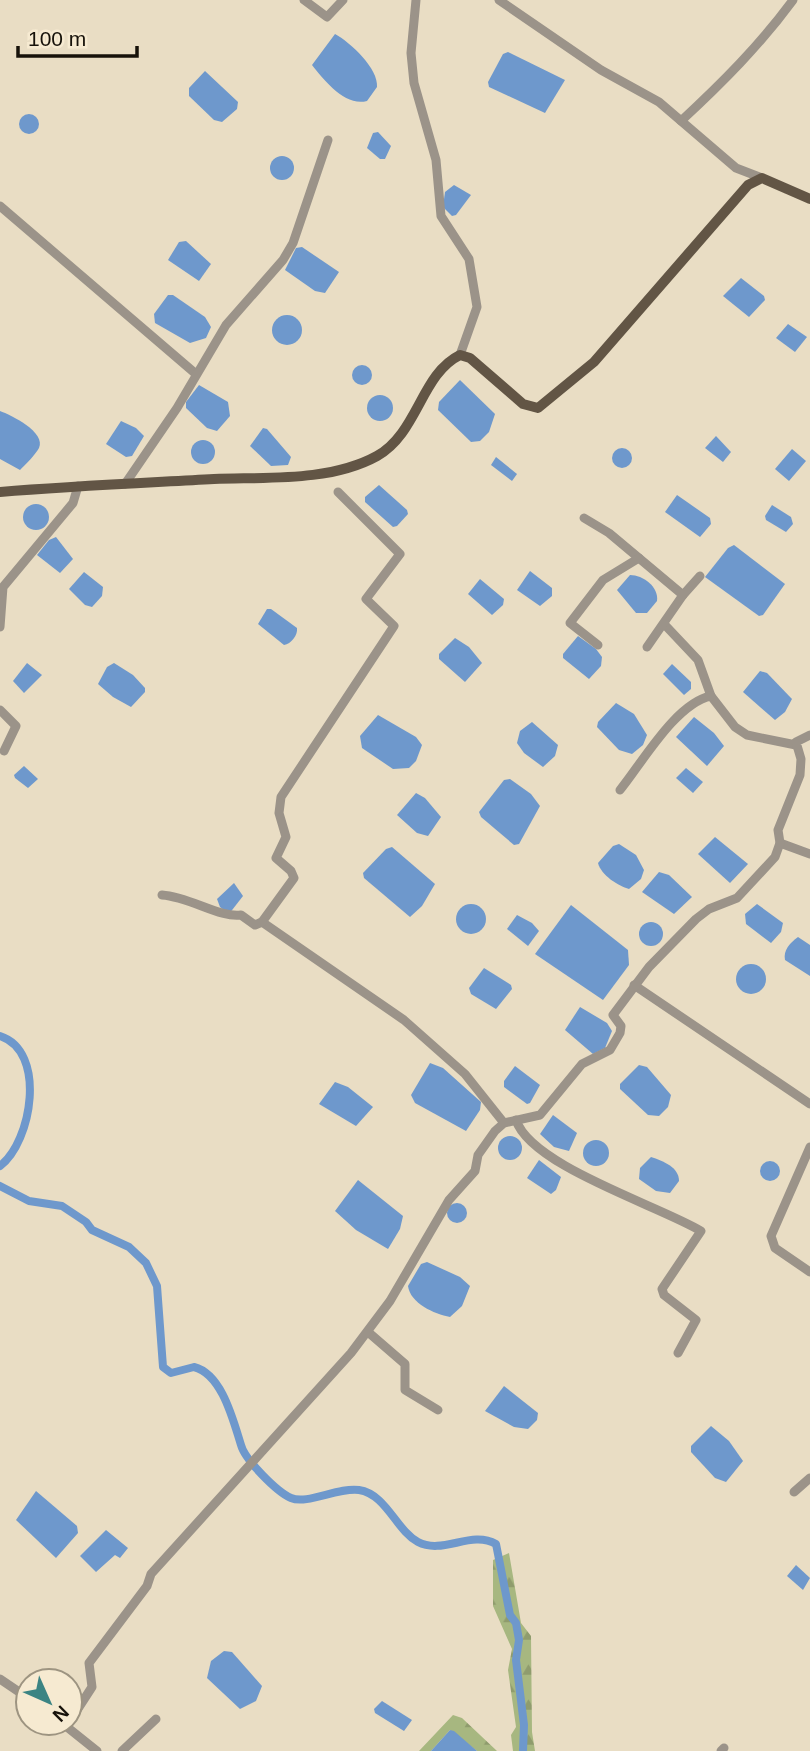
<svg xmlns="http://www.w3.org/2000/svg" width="810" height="1751" font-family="Arial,sans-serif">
<defs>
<pattern id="forest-firs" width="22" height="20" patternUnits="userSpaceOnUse" patternTransform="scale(1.75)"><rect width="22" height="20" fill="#a7b780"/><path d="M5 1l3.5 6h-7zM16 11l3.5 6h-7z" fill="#8f9c6d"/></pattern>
</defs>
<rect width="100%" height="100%" fill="#e9ddc4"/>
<g fill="url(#forest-firs)">
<polygon points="509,1553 521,1623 531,1636 532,1732 535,1751 513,1751 511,1735 516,1727 508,1670 512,1649 493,1606 493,1560"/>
<polygon points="453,1715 462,1718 497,1751 477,1751 450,1730 431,1751 419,1751"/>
</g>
<g fill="#6e98cc">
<path d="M335,34C350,42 379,69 377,87L367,101C345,107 324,80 312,65Z"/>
<polygon points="508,52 565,80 545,113 489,87 488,82 503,54"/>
<polygon points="205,71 238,102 237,109 222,122 214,120 189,96 189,88"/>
<circle cx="29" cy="124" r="10"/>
<polygon points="378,132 391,146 385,159 380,159 367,148 373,133"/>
<circle cx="282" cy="168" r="12"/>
<polygon points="454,185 471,195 456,215 452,216 443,207 445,192"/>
<polygon points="186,241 211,264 199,281 168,260 179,242"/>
<polygon points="302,247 339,272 325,293 315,291 285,270 296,248"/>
<polygon points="741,278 764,296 765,300 749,317 723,296"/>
<polygon points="168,295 173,295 205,317 211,327 206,338 190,343 155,323 154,314"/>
<circle cx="287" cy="330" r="15"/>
<polygon points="788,324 807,337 795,352 776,338"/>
<circle cx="362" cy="375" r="10"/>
<polygon points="460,380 495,414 489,432 480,441 471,442 438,410 439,402"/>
<polygon points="199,385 228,402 230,416 217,431 207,428 186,408 186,402"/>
<circle cx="380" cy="408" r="13"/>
<path d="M0,411C11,415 46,432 39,448C35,455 26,464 20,470L0,459Z"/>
<polygon points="121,421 136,428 144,436 132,456 126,457 106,444"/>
<polygon points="263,428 267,429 291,457 288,465 271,466 250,446"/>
<polygon points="716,436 731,452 723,462 705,448"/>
<circle cx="203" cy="452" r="12"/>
<circle cx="622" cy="458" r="10"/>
<polygon points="792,449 806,461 789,481 775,469"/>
<polygon points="496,457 517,474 512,481 491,465"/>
<polygon points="379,485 407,510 408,514 397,526 393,527 365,502 365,497"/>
<polygon points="677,495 710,518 711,524 700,537 665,512"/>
<circle cx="36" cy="517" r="13"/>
<polygon points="772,505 791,517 793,524 786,532 766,520 765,516"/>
<polygon points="56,537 73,559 60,573 37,555 49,540"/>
<polygon points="734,545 785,584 763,615 759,616 705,577 728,548"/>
<polygon points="530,571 552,588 552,596 540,606 517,590"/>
<polygon points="84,572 103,587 102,596 92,607 85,605 69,589"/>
<path d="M630,575C643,575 659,587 657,601L647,613H636L617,590Z"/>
<polygon points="480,579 504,599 503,605 492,615 468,594"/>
<path d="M267,609H271L297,628C298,635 291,644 284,645L258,624Z"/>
<polygon points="578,636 596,649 602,657 601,666 589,679 563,658 563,654"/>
<polygon points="455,638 469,647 482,663 465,682 439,659 439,654"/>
<polygon points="27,663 42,675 24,693 13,681"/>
<polygon points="114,663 133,675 145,688 145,692 131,707 113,697 98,684 107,667"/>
<polygon points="672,664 691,682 691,689 684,695 663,674"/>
<polygon points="760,671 767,673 792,699 785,712 775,720 743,692"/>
<polygon points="616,703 634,714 647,735 643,745 632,754 619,750 597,727 598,722"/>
<polygon points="378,715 416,737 422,745 416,761 409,768 393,769 362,748 360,736"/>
<polygon points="694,717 714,733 724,746 707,766 676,737"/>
<polygon points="532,722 558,745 555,756 543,767 524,753 517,743 520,731"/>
<polygon points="24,766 38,779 28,788 15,778 14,775"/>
<polygon points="686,768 703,782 693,793 676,778"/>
<polygon points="510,779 531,794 540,806 519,844 514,845 481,817 479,812 504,780"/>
<polygon points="416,793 425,798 441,817 428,836 417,833 397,815"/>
<polygon points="715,837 748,864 730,883 698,854"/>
<path d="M619,844L636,855L644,870L641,879L629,889C618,886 601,875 598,863L613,846Z"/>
<polygon points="392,847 435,884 422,906 410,917 364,878 363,873 386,849"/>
<polygon points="659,872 669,875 692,897 674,914 642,892"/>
<polygon points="234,883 243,896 229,914 220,907 217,899"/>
<polygon points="757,904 783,923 781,932 771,943 746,924 745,914"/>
<circle cx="471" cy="919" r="15"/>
<polygon points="571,905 628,950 629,965 603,1000 535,954"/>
<polygon points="517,915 532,923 539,931 528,946 507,929"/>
<circle cx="651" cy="934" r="12"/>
<path d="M798,937L810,945V976L785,960C783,950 790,943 798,937Z"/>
<circle cx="751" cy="979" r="15"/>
<polygon points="484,968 511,985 512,989 496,1009 471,994 469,988"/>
<polygon points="580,1007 607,1023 612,1031 605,1048 593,1054 565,1030"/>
<polygon points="430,1063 443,1068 481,1102 480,1110 466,1131 415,1103 411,1095"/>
<polygon points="639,1065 647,1067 671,1095 668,1107 659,1116 648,1115 620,1089 620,1084"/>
<polygon points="515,1066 540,1085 530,1103 527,1104 504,1087 504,1081"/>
<polygon points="335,1082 348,1087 373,1107 356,1126 319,1104"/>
<polygon points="553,1115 577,1133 569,1151 554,1147 540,1134"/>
<circle cx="510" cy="1148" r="12"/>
<circle cx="596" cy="1153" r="13"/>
<path d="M651,1157C663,1161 679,1167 679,1181L670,1193L656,1191L639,1179L640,1168Z"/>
<polygon points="539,1160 561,1177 556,1190 551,1194 527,1178"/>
<circle cx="770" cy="1171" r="10"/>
<polygon points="358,1180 403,1216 400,1229 388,1249 356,1230 335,1211"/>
<circle cx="457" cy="1213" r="10"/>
<path d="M427,1262L460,1277L470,1286L462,1306L450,1317C434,1314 410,1303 408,1286L421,1264Z"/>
<polygon points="504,1386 538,1413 537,1420 528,1429 514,1427 485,1411"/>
<polygon points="711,1426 729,1441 743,1461 726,1482 715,1478 691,1452 691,1446"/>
<polygon points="36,1491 77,1526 78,1533 56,1558 16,1520"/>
<polygon points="106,1530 128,1548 120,1558 115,1555 96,1572 80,1556"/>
<polygon points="796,1565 810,1578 803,1590 787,1576"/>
<polygon points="224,1651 232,1652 262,1686 256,1701 240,1709 207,1678 211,1661"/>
<polygon points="382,1701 412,1720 404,1731 375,1713 374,1709"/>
<polygon points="450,1730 454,1731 477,1751 431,1751"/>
</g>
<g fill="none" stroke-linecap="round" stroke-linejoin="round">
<g stroke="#6e98cc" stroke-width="8">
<path d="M0,1036C47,1051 32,1142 0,1166"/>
<path d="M0,1186L29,1201L62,1206L86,1222L92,1230L129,1247L146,1263L157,1286L163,1367L171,1373L194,1367C222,1374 233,1420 241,1445C245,1460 277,1492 291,1498C307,1505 338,1487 359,1490C386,1494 396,1530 418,1542C443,1555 471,1530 496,1544L510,1615L516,1623L519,1640L516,1660L524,1725L523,1751"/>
</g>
<g stroke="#9b9389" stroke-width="9">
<polyline points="304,0 327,17 343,0"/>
<polyline points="416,0 411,53 414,83 436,160 441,216 469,259 477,307 460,355"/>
<polyline points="499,0 601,70 659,102 736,168 762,178"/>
<path d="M681,121C722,83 760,45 793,0"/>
<polyline points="0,206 196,374"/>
<polyline points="125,484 177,408 226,325 283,260 293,243 328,140"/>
<polyline points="338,492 400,554 366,599 394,626 281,797 279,813 286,837 276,858 291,871 294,878 262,922 404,1020 465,1074 504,1123"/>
<polyline points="584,518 609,533 683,595"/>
<polyline points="665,625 698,660 711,696 735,727 747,735 796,745"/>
<polyline points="0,627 3,587 73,503 78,486"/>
<polyline points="598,645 570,623 603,580 639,558"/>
<polyline points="647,647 683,595 700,576"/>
<polyline points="0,710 16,726 4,751"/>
<path d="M620,790C642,763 676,703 711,696"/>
<polyline points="780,843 810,854"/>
<path d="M162,895C190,897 220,918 241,915L255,925L262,922"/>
<polyline points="634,985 810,1104"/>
<path d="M516,1120C531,1166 660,1206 701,1231L662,1289L664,1295L696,1320L678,1353"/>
<polyline points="810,1147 771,1236 775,1248 810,1272"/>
<polyline points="368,1332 405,1364 405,1390 438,1410"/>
<polyline points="794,1492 810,1478"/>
<polyline points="0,1679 28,1698"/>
<polyline points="70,1721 92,1687 89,1663 147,1586 151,1574 351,1353 390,1301 449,1200 475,1171 478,1155 495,1131 504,1123 540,1115 582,1064 610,1050 620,1033 621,1026 613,1015 649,967 696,919 709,909 737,898 775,857 780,843 778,830 800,775 801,759 796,742 810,735"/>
<polyline points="62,1723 97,1751"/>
<polyline points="122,1751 156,1719"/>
<polyline points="721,1751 724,1748"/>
</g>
<path stroke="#625545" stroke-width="10" d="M0,492C71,486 142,483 214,479C265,477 330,482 377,456C418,433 421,374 460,355L470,358L523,404L538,408L594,362L748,185L762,178L810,199"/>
</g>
<g transform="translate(49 1702) rotate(135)"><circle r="33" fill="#f6ead1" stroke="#9d9481" stroke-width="2"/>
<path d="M0-5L12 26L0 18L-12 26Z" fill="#3b8483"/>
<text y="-10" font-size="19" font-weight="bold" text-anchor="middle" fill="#17120a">N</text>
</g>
<path d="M18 46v10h119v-10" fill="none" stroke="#17120a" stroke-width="3.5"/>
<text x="28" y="46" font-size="21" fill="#17120a" stroke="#f6ead1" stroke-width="5" paint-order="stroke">100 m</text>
</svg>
